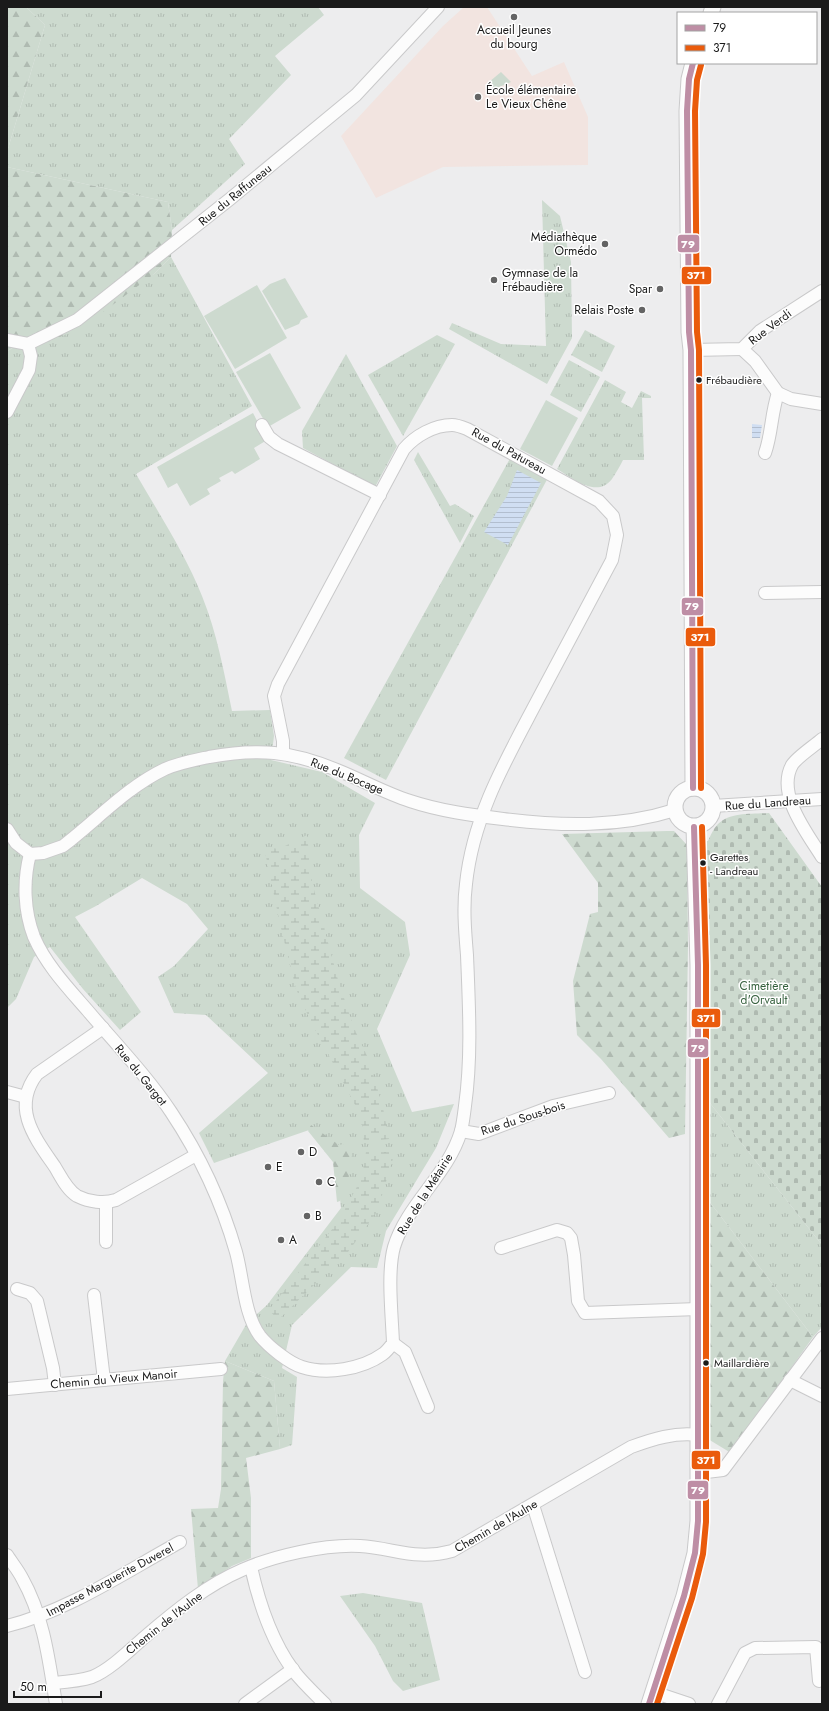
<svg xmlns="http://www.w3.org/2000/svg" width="829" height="1711" font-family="Jost,sans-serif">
<defs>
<pattern id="grass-tufts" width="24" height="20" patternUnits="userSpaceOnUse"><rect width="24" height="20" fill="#cddacf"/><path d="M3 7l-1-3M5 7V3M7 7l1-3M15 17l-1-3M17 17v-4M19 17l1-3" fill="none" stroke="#afbab1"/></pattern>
<pattern id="forest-firs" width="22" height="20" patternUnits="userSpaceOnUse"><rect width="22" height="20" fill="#cddacf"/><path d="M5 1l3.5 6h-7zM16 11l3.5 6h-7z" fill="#afbab1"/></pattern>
<pattern id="wetland-marsh" width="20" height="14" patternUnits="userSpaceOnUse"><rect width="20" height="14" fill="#cddacf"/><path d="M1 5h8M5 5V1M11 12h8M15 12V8" fill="none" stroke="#afbab1"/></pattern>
<pattern id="cemetery-stones" width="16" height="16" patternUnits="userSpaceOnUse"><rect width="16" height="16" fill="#cddacf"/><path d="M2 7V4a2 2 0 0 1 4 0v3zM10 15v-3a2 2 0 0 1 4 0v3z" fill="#afbab1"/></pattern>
<pattern id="water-rules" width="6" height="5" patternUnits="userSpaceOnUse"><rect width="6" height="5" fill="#d0def2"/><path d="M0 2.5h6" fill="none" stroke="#b2becf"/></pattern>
</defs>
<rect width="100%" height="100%" fill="#ededee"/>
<polygon fill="#f2e4e0" points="464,7 487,7 532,76 564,62 588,117 588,165 443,167 376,198 341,136 443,26"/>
<g fill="url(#grass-tufts)">
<polygon points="26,7 318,7 324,15 275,56 291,75 229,139 245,164 172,230 168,202 7,167 7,152 45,25"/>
<polygon points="542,200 560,216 571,262 572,338 547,384 449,329 452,323 501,344 546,346"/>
<path d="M171,257L252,406L136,474C159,514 185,553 202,596C217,633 224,672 232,711L270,710L274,736L271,760L322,772L375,803L359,835L360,888L405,922L410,955L377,1029L412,1112L454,1104L436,1148L386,1231L377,1268L351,1267L292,1325L282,1368L297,1377L292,1445L280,1449L274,1381L225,1361L247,1323L267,1305L341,1208L336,1161L312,1129L214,1163L199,1133L268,1073L206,1015L174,1013L158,977L174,966L208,929L187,904L142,878L96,906L75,917L141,1012L120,1030L83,989L50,947L34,957L16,999L7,1008V351L154,274Z"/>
<polygon points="585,330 615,346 602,372 571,355"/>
<polygon points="437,335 455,344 403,436 368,375"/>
<polygon points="346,354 397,446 375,487 303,448 302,431"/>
<polygon points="569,360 600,377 581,412 550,395"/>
<path d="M605,380L626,392L621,402L632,408L641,391L651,396V398H642L644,460H623C620,466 616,473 612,479C597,499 572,478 557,469Z"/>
<polygon points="418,452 450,506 455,504 474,516 460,543 414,460"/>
<polygon points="513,453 550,474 386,780 344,758"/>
<polygon points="706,1098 822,1245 822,1327 813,1337 709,1201"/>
<polygon points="363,1593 422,1603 440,1680 403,1691 393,1681 375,1646 340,1596"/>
</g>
<g fill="url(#forest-firs)">
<polygon points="7,7 26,7 45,25 7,152"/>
<polygon points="7,167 168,202 172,230 171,257 154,274 83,327 48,342 14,347 7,351"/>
<polygon points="667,831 674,831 687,845 688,946 685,1134 669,1138 601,1059 577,1035 573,981 590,914 598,912 598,883 562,834"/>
<path d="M311,1125L339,1145L349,1143L352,1146C352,1166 349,1183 340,1201L337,1202L333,1162L308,1131Z"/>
<polygon points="709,1201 813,1337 731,1453 708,1439"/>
<polygon points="225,1361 274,1381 280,1449 246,1458 251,1498 251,1558 232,1566 198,1589 191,1509 218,1508 221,1489 223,1381"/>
</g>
<g fill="url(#wetland-marsh)">
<polygon points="307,835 312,882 338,980 354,1028 369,1060 383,1108 389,1139 364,1142 361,1116 311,1022 296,989 280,924 264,847 279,849"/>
<polygon points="366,1152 395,1152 377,1212 348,1252 278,1320 269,1310 340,1219 362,1177"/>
</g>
<path fill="url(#cemetery-stones)" d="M769,813L822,887V1245L706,1098L705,841H708C711,835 713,829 718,824C730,812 753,814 769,813Z"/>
<g fill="#cddacf">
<polygon points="501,72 511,82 494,89 489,82"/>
<polygon points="285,278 308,317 301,320 299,324 285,330 262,291 270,284"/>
<polygon points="257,285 287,338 235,369 204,316"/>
<polygon points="270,353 301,408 268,427 236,372"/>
<polygon points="546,400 578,418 552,466 520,449"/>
<polygon points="253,413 267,440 254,448 260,459 235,474 232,471 219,478 221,481 207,489 210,494 190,506 177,483 168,488 157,467"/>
</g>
<g fill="url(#water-rules)">
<polygon points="752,424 762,425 760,438 752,438"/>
<polygon points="517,470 541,483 508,545 484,532 507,496"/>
</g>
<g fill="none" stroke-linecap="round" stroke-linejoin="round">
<defs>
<g id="minor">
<polyline points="7,340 28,344 77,320 230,199 356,95 438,7"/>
<polyline points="742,349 755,361 778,393 791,399 822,404"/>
<polyline points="691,350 742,349 760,331 822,291"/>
<polyline points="7,412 29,370 31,356 28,344"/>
<polyline points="262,425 269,437 278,444 380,495"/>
<path d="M765,453C772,433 771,414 778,393"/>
<polyline points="765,593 822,592"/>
<path d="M822,739C814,746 797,757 792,765C776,794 807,833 822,857"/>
<polyline points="713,806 822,799"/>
<path d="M7,829L16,843L30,854L43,853L63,846C97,820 127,787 165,769C179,763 195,760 209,757C259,748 291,751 337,770C362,780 385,793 410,801C440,811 471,815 503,819C561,826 618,828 675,810"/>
<path d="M30,854C23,881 24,911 34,937C46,965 69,989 88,1011C116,1044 147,1076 171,1112C199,1154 222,1203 236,1252C243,1277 244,1315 260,1336C269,1347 289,1363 302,1367C327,1375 362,1369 383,1354C387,1351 390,1347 393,1343C392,1316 387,1272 394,1247C407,1204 448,1175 461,1131C463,1123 464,1114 465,1106C472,1056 469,1005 467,955C465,931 463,907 466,884C473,816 506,760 537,701C562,654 587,607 612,560L617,535L613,516L599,501L467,429C462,427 457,425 452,425C434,425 415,436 404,449L278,684L274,696L283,741V753"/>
<path d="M103,1028L37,1074C11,1108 35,1138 55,1167C61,1177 67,1190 77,1196C89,1202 104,1204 116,1200L196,1155"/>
<polyline points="7,1092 26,1097"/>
<polyline points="461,1131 479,1134 553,1106 609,1093"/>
<polyline points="106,1203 106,1242"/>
<polyline points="501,1248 557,1230 567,1233 571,1238 574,1255 578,1301 585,1313 698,1309"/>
<polyline points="17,1289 30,1293 37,1301 53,1368 55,1385"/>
<polyline points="94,1295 104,1380"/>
<polyline points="393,1343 405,1352 428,1407"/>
<polyline points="790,1380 822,1396"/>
<polyline points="7,1389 221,1369"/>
<polyline points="698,1473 723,1470 822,1338"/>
<polyline points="533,1505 585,1672"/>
<path d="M7,1555C12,1563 18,1570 22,1578C44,1617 49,1661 56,1704"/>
<path d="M251,1567C259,1603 271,1640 293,1670C302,1682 314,1693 325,1704"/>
<path d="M7,1626C68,1611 125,1572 180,1542"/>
<path d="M53,1683C66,1682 80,1681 92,1677C110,1670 132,1648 147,1635C175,1611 207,1585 242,1570C273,1556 325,1544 360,1546C394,1548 416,1561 452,1551L631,1447C653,1439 675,1432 698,1435"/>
<polyline points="653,1692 689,1704"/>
<polyline points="245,1704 293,1669"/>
<polyline points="718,1704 745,1653 755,1648 816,1647 819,1681"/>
</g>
<g id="major">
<polyline points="711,13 713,7"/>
<circle cx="694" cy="807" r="19"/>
<polyline points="693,788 691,350 689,332 687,111 689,79 693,63"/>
<polyline points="649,1704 684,1596 695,1553 698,1521 698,965 694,827"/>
</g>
</defs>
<use href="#minor" stroke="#c9c9ca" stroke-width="14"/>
<use href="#major" stroke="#c9c9ca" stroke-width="17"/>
<use href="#minor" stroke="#fcfcfc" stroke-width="12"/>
<use href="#major" stroke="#fcfcfc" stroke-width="15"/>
<defs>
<g id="bus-1">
<polyline points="693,63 689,79 687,111 689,332 691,350 693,788"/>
<polyline points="649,1704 684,1596 695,1553 698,1521 698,965 694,827"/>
</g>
<g id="bus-2">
<polyline points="701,65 697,80 695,111 697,332 699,350 701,788"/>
<polyline points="657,1704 692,1598 703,1554 706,1522 706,965 702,827"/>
</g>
</defs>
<use href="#bus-1" stroke="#fff" stroke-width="9"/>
<use href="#bus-2" stroke="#fff" stroke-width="9"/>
<use href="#bus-1" stroke="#be8ea5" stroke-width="6"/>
<use href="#bus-2" stroke="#ea5b0c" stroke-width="6"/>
</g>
<g fill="#646464" stroke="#fff" stroke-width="1.5">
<circle cx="514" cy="17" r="4"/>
<circle cx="478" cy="97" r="4"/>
<circle cx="605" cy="244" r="4"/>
<circle cx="494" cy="280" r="4"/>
<circle cx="660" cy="289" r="4"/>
<circle cx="642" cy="310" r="4"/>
<circle cx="301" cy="1152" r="4"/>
<circle cx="268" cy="1167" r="4"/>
<circle cx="319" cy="1182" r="4"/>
<circle cx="307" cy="1216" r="4"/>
<circle cx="281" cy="1240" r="4"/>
</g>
<g fill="#1a1a1a" stroke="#fff" stroke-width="1.5">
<circle cx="699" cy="380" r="3.5"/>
<circle cx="703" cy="863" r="3.5"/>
<circle cx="706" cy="1363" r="3.5"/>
</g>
<g text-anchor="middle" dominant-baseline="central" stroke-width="3" stroke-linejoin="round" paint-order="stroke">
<g font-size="11" fill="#1a1a1a" stroke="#fff" text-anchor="start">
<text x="706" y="380">Frébaudière</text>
<text x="710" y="857">Garettes<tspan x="710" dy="14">- Landreau</tspan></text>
<text x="714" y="1363">Maillardière</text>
</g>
<g font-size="12" fill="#1a1a1a" stroke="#fff" text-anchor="start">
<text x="514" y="30" text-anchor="middle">Accueil Jeunes<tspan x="514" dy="14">du bourg</tspan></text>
<text x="486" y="90">École élémentaire<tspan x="486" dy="14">Le Vieux Chêne</tspan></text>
<text x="597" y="237" text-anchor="end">Médiathèque<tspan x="597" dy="14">Ormédo</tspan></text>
<text x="502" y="273">Gymnase de la<tspan x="502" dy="14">Frébaudière</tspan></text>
<text x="652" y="289" text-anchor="end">Spar</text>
<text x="634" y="310" text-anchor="end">Relais Poste</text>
<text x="309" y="1152">D</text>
<text x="276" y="1167">E</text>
<text x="327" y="1182">C</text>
<text x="315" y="1216">B</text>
<text x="289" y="1240">A</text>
</g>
<g font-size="12" fill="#1a1a1a" stroke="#fff">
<text transform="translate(235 195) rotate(-39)">Rue du Raffuneau</text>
<text transform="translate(770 327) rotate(-37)">Rue Verdi</text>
<text transform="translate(509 451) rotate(29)">Rue du Patureau</text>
<text transform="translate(347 776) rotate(22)">Rue du Bocage</text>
<text transform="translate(768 803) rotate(-4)">Rue du Landreau</text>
<text transform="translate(141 1075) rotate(51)">Rue du Gargot</text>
<text transform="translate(523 1118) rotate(-18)">Rue du Sous-bois</text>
<text transform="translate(425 1194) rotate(-58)">Rue de la Métairie</text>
<text transform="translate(114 1379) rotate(-5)">Chemin du Vieux Manoir</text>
<text transform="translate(496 1526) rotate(-30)">Chemin de l'Aulne</text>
<text transform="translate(110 1580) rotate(-28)">Impasse Marguerite Duverel</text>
<text transform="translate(164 1623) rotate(-38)">Chemin de l'Aulne</text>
</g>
<g font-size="12" fill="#37623f" stroke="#fff">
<text x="764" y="986">Cimetière<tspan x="764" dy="14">d'Orvault</tspan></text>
</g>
</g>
<g stroke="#fff" stroke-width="1.5">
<rect x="677" y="234" width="23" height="19" rx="4" fill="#be8ea5"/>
<rect x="681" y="266" width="31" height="19" rx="4" fill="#ea5b0c"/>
<rect x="681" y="597" width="23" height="19" rx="4" fill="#be8ea5"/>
<rect x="685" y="627" width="31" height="20" rx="4" fill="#ea5b0c"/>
<rect x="691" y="1008" width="30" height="20" rx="4" fill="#ea5b0c"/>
<rect x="687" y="1038" width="22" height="20" rx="4" fill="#be8ea5"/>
<rect x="691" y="1450" width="30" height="20" rx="4" fill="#ea5b0c"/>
<rect x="687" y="1480" width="22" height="20" rx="4" fill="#be8ea5"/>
</g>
<g font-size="11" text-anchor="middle" font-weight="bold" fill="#fff">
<text x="688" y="248">79</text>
<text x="696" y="279">371</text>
<text x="692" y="610">79</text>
<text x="700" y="641">371</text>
<text x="706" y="1022">371</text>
<text x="698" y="1052">79</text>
<text x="706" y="1464">371</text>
<text x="698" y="1494">79</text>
</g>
<rect width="829" height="1711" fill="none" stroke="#1a1a1a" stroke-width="16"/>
<rect x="677" y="12" width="140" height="52" fill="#ffffff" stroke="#a3a3a3"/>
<rect x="685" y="25" width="20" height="6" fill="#be8ea5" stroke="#a3a3a3"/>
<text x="713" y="32" font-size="12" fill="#1a1a1a">79</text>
<rect x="685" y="45" width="20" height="6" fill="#ea5b0c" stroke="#a3a3a3"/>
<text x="713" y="52" font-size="12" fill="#1a1a1a">371</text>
<path d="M14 1691v6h87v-6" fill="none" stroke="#1a1a1a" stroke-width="2"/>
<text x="20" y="1691" font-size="12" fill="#1a1a1a" stroke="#ffffff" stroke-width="3" paint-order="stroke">50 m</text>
</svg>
